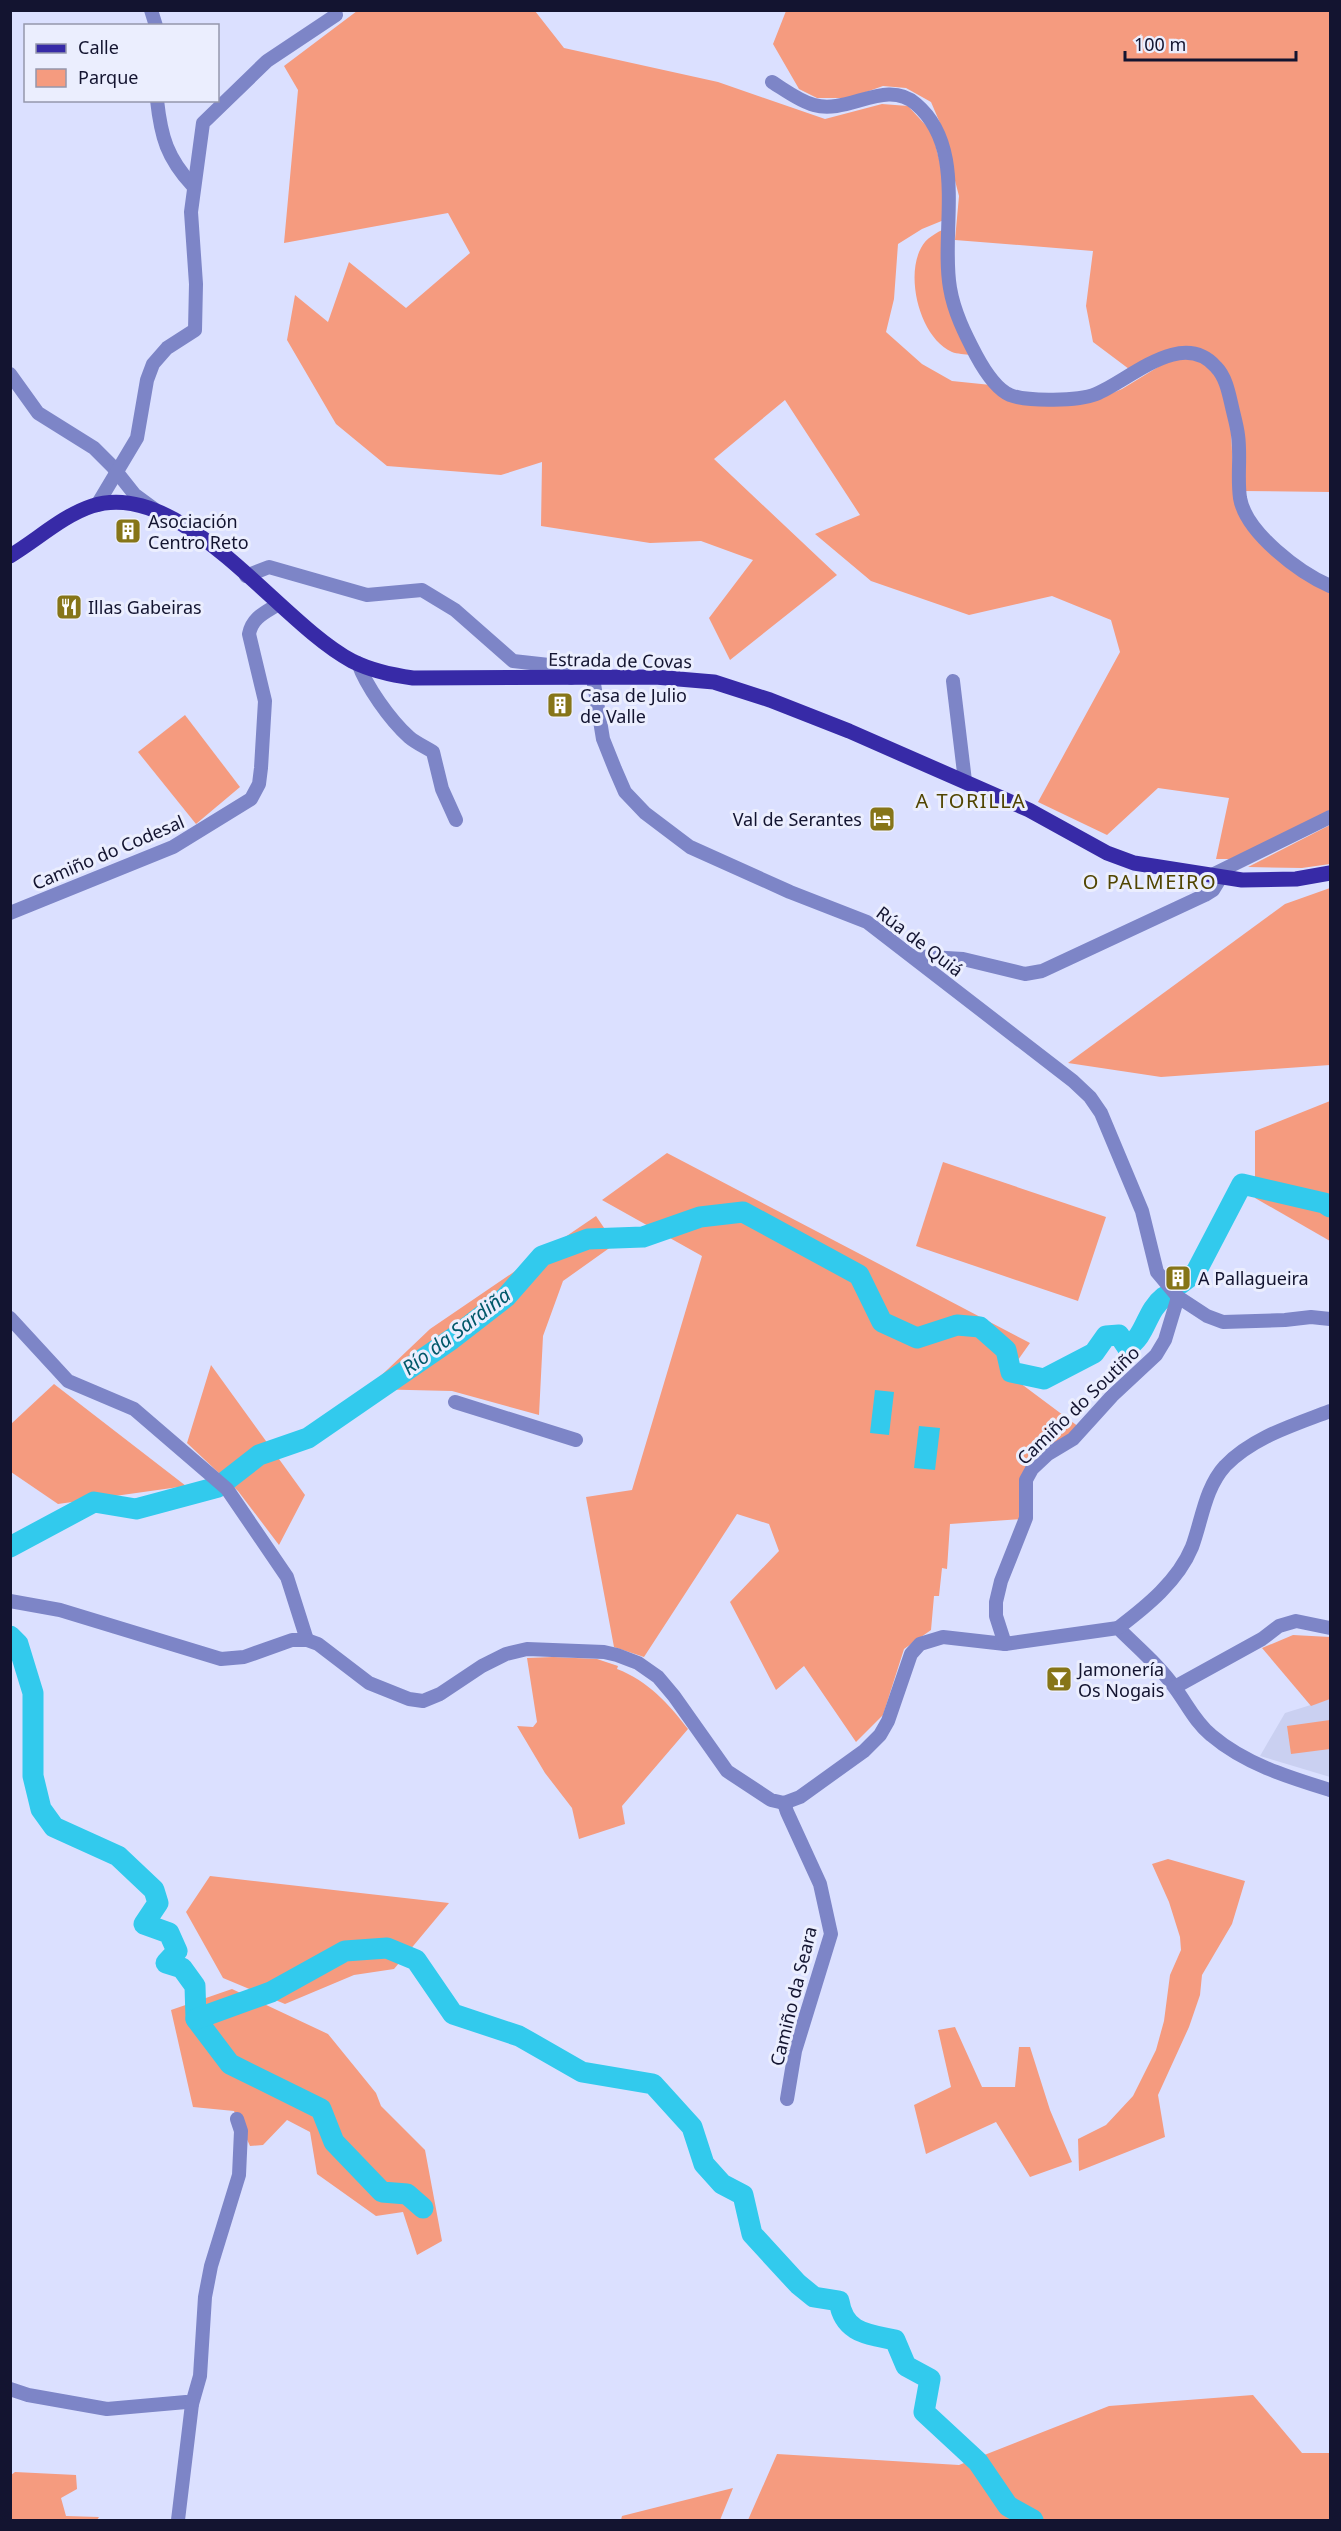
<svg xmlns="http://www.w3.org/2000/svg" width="1341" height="2531" font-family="'Noto Sans',sans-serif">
<rect width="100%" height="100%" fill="#dbe0ff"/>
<polygon fill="#cad0f1" points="1330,1699 1330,1777 1260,1756 1285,1713"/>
<g fill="#f59b7f">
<polygon points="357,11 535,11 564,48 718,82 825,119 882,104 908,106 932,132 944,178 944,220 922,229 898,244 894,299 886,332 922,364 952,381 991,385 1016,401 1091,402 1122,389 1163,364 1181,358 1197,359 1211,368 1222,385 1230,409 1234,494 1242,518 1330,590 1330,811 1237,859 1216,859 1229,798 1158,788 1107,835 1038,802 1120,652 1111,620 1052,596 969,615 871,581 815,534 860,515 785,400 714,459 837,575 730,660 709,618 753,560 701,541 650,543 541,526 542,462 501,475 387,466 336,424 287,340 295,295 328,322 349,262 406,308 470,253 448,213 284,243 298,90 284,66"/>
<polygon points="786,11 1330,11 1330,492 1243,491 1227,377 1202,351 1129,369 1093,342 1086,306 1093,251 955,240 959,196 940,123 931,102 906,88 883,86 849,98 817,98 799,89 773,44"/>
<path d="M946,228L945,265L971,355C965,354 957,354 952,352C920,338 905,277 921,248C926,238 936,233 946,228Z"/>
<polygon points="185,715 240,787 196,824 138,752"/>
<polygon points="1330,825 1330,864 1302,868 1248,867"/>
<polygon points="1330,888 1330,1065 1161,1077 1068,1063 1285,904"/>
<polygon points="1330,1101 1330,1241 1255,1198 1255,1131"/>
<polygon points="667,1153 1030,1343 1008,1374 1079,1427 1033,1461 1023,1519 950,1524 947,1569 942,1568 939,1596 934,1596 931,1630 904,1649 883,1715 856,1742 804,1666 776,1690 730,1602 779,1551 769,1524 737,1514 644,1657 614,1647 586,1497 632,1490 702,1256 602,1200"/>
<polygon points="943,1162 1106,1217 1078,1301 916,1246"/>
<polygon points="596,1216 615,1244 563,1281 543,1336 539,1415 452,1391 367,1389 430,1329"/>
<polygon points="211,1365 305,1495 279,1545 238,1491 187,1443"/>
<polygon points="54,1384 186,1486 58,1504 11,1472 11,1424"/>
<polygon points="1293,1635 1330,1637 1330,1699 1311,1706 1262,1648"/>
<path d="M553,1657L597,1659L618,1666L617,1669C648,1681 668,1703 688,1729L622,1806L625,1824L579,1839L572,1808L545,1773L517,1726L533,1727L537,1722L527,1658Z"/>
<polygon points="1330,1720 1330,1749 1291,1754 1287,1726"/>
<polygon points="1168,1859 1245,1881 1232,1924 1202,1975 1200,1995 1189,2027 1158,2095 1165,2137 1079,2171 1078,2139 1106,2125 1133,2096 1156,2050 1164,2021 1170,1975 1181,1950 1180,1937 1169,1902 1152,1864"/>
<polygon points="210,1876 449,1903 394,1969 354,1975 285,2004 223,1978 186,1912"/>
<polygon points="232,1989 328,2034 376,2093 381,2106 425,2150 442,2241 417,2255 403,2212 376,2216 317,2174 310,2132 287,2120 263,2145 250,2146 234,2111 193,2107 171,2010"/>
<polygon points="955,2027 982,2087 1015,2087 1019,2047 1030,2047 1050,2110 1072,2162 1030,2177 996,2122 926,2154 914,2105 951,2087 938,2030"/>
<polygon points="1253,2395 1302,2453 1330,2453 1330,2520 748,2520 777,2454 959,2465 1109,2406"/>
<polygon points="15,2472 76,2475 77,2489 61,2498 66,2516 99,2517 97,2520 11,2520 11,2475"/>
<polygon points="733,2488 720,2520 621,2520 622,2516"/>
</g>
<g fill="#32caed">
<polygon points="875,1390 894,1392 889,1435 870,1433"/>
<polygon points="919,1426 940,1428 935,1470 914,1468"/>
</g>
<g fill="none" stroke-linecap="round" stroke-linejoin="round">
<g stroke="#32caed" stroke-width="21">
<polyline points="1180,1284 1196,1272 1242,1184 1324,1203 1330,1207"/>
<path d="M10,1547L94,1502L136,1509L218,1487L259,1455L308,1438L452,1339L506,1297L542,1256L588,1239L643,1237L700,1217L743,1212L859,1275L882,1322L917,1338L957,1325L980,1327L1006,1350L1011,1372L1044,1379L1094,1353L1106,1336L1119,1335L1127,1347C1147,1335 1145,1312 1164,1297"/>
<polyline points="10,1636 18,1644 33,1693 33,1776 41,1809 54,1827 118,1856 154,1890 158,1903 144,1924 169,1933 177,1951 166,1963 182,1968 195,1986 196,2019 230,2064 321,2109 334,2142 382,2192 407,2194 423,2208"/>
<path d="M196,2019L271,1992L345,1951L387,1948L416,1960L453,2014L519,2036L582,2072L653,2084L692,2127L704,2164L722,2184L743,2195L752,2234L798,2284L814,2297L839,2301C844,2333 867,2334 895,2340L906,2366L930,2379L924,2412L978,2462L1008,2506L1033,2520"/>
</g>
<g stroke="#7d85c7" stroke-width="14">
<polyline points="151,10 156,26"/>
<path d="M772,82C785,90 799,101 814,105C848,115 886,78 916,104C968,148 940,231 950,288C954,312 965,334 976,355C983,368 996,389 1010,395C1028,402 1079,401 1096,394C1130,380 1182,328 1216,367C1226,377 1229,394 1232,407C1234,416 1237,426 1238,435C1241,456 1237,477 1240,498C1246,533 1300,573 1330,586"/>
<path d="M157,100C161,137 167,158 193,186"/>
<polyline points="10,374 38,413 94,448 112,466 135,495 154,509"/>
<polyline points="97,505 137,438 147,380 153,364 167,348 195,330 196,284 191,212 203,123 267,61 336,15"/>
<polyline points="246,576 269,567 367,595 422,590 455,610 513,661 549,665 571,678"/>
<path d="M358,663C366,686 390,720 409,737C416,743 425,747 433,752L442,789L456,820"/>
<polyline points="593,678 603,739 615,769 625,792 645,813 690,847 790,892 867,922 1073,1081 1090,1097 1101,1113 1142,1211 1157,1272 1178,1297 1207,1316 1223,1322 1285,1320 1311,1317 1330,1319"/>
<polyline points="953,681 965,781"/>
<polyline points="1212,875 1330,817"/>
<path d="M10,913L173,847L251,799L259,784L261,768L265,701L249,634C252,618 264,613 277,605"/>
<polyline points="913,956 963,959 1025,974 1042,971 1205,895 1213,890 1221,877"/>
<polyline points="10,1318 68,1381 134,1409 227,1489 287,1577 307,1640"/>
<polyline points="455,1402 576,1440"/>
<path d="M10,1601L60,1610L221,1659L244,1657L292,1640H307L318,1644L369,1683L409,1699L423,1701L440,1694L482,1666L506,1654L527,1649L604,1652L617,1655L638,1663L658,1677L674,1696L727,1771L771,1800L784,1803L800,1797L864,1751L880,1735L888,1721L911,1654L920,1644L943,1637L1005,1644L1118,1628C1137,1647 1160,1666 1175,1688C1187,1704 1195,1722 1211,1735C1245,1764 1288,1777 1330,1790"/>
<path d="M1118,1628C1147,1606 1178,1581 1192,1547C1202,1520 1205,1488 1225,1466C1253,1437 1294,1425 1330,1411"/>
<polyline points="1005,1644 996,1616 996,1602 1001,1581 1026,1518 1026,1480 1032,1469 1048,1454 1073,1439 1112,1396 1156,1355 1165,1340 1178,1297"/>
<polyline points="1175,1687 1262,1639 1279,1626 1296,1621 1330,1628"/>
<polyline points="784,1803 787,1812 820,1884 831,1934 795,2051 787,2099"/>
<polyline points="10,2389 28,2395 107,2409 186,2402 192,2404"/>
<polyline points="178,2520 192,2404 200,2376 205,2297 211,2266 239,2175 241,2131 237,2119"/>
</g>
<path stroke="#372aa7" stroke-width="15" d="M10,556C37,540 62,516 92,506C182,477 278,622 352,661C372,671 391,675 413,678L655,677L714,682L770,700L849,731L1029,810L1107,853L1134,863L1242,880L1296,879L1330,873"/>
</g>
<defs>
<symbol id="building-square" viewBox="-11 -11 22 22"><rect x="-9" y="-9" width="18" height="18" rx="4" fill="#867518" stroke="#ebeefe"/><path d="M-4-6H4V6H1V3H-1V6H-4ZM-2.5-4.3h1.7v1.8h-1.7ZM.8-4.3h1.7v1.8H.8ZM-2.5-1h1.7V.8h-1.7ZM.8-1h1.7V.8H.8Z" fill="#fff"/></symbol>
<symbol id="restaurant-square" viewBox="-11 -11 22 22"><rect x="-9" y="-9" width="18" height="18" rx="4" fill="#867518" stroke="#ebeefe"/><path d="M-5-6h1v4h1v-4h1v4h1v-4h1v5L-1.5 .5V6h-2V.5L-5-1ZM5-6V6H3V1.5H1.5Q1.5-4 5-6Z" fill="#fff"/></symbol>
<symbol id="hotel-square" viewBox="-11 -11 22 22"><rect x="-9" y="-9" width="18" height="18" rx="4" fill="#867518" stroke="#ebeefe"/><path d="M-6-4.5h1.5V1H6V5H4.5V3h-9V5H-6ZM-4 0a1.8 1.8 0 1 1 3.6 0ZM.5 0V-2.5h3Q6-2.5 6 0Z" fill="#fff"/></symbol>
<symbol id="bar-square" viewBox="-11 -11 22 22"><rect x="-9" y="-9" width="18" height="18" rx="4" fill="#867518" stroke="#ebeefe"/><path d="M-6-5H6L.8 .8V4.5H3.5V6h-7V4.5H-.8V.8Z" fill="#fff"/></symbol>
</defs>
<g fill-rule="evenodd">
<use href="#building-square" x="113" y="516" width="30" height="30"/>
<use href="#restaurant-square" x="54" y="592" width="30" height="30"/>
<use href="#building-square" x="545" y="690" width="30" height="30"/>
<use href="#hotel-square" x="867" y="804" width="30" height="30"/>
<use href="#building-square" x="1163" y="1263" width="30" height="30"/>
<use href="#bar-square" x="1044" y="1664" width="30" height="30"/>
</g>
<g text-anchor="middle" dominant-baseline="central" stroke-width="6" stroke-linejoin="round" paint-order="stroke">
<g font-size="18" fill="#131430" stroke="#ebeefe" text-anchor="start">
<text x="148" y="521">Asociación<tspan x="148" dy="21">Centro Reto</tspan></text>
<text x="88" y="607">Illas Gabeiras</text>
<text x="580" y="695">Casa de Julio<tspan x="580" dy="21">de Valle</tspan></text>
<text x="862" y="819" text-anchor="end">Val de Serantes</text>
<text x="1198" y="1278">A Pallagueira</text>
<text x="1078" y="1669">Jamonería<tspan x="1078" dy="21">Os Nogais</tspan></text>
</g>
<g font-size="18" fill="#131430" stroke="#ebeefe">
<text transform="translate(620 660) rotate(1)">Estrada de Covas</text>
<text transform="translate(108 852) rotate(-23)">Camiño do Codesal</text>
<text transform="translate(920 941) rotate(37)">Rúa de Quiá</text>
<text transform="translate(1078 1405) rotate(-44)">Camiño do Soutiño</text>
<text transform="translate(793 1996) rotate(-76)">Camiño da Seara</text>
</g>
<g font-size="20" letter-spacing="1.5" fill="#514501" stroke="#ebeefe">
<text x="971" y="800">A TORILLA</text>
<text x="1150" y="881">O PALMEIRO</text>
</g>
<g font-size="20" font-style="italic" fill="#00586a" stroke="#ebeefe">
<text transform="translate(456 1331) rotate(-37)">Río da Sardiña</text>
</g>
</g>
<rect width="1341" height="2531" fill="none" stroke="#131430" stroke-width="24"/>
<rect x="24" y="24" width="195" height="78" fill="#ebeefe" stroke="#9597ac" stroke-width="1.5"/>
<rect x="36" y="44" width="30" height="9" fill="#372aa7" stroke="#9597ac" stroke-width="1.5"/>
<text x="78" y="54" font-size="18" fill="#131430">Calle</text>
<rect x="36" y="69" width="30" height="18" fill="#f59b7f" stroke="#9597ac" stroke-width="1.5"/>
<text x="78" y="84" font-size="18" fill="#131430">Parque</text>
<path d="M1125 51v9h171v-9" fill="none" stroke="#131430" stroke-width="3"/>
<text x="1134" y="51" font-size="18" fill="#131430" stroke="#ebeefe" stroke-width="4.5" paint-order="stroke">100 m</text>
</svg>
